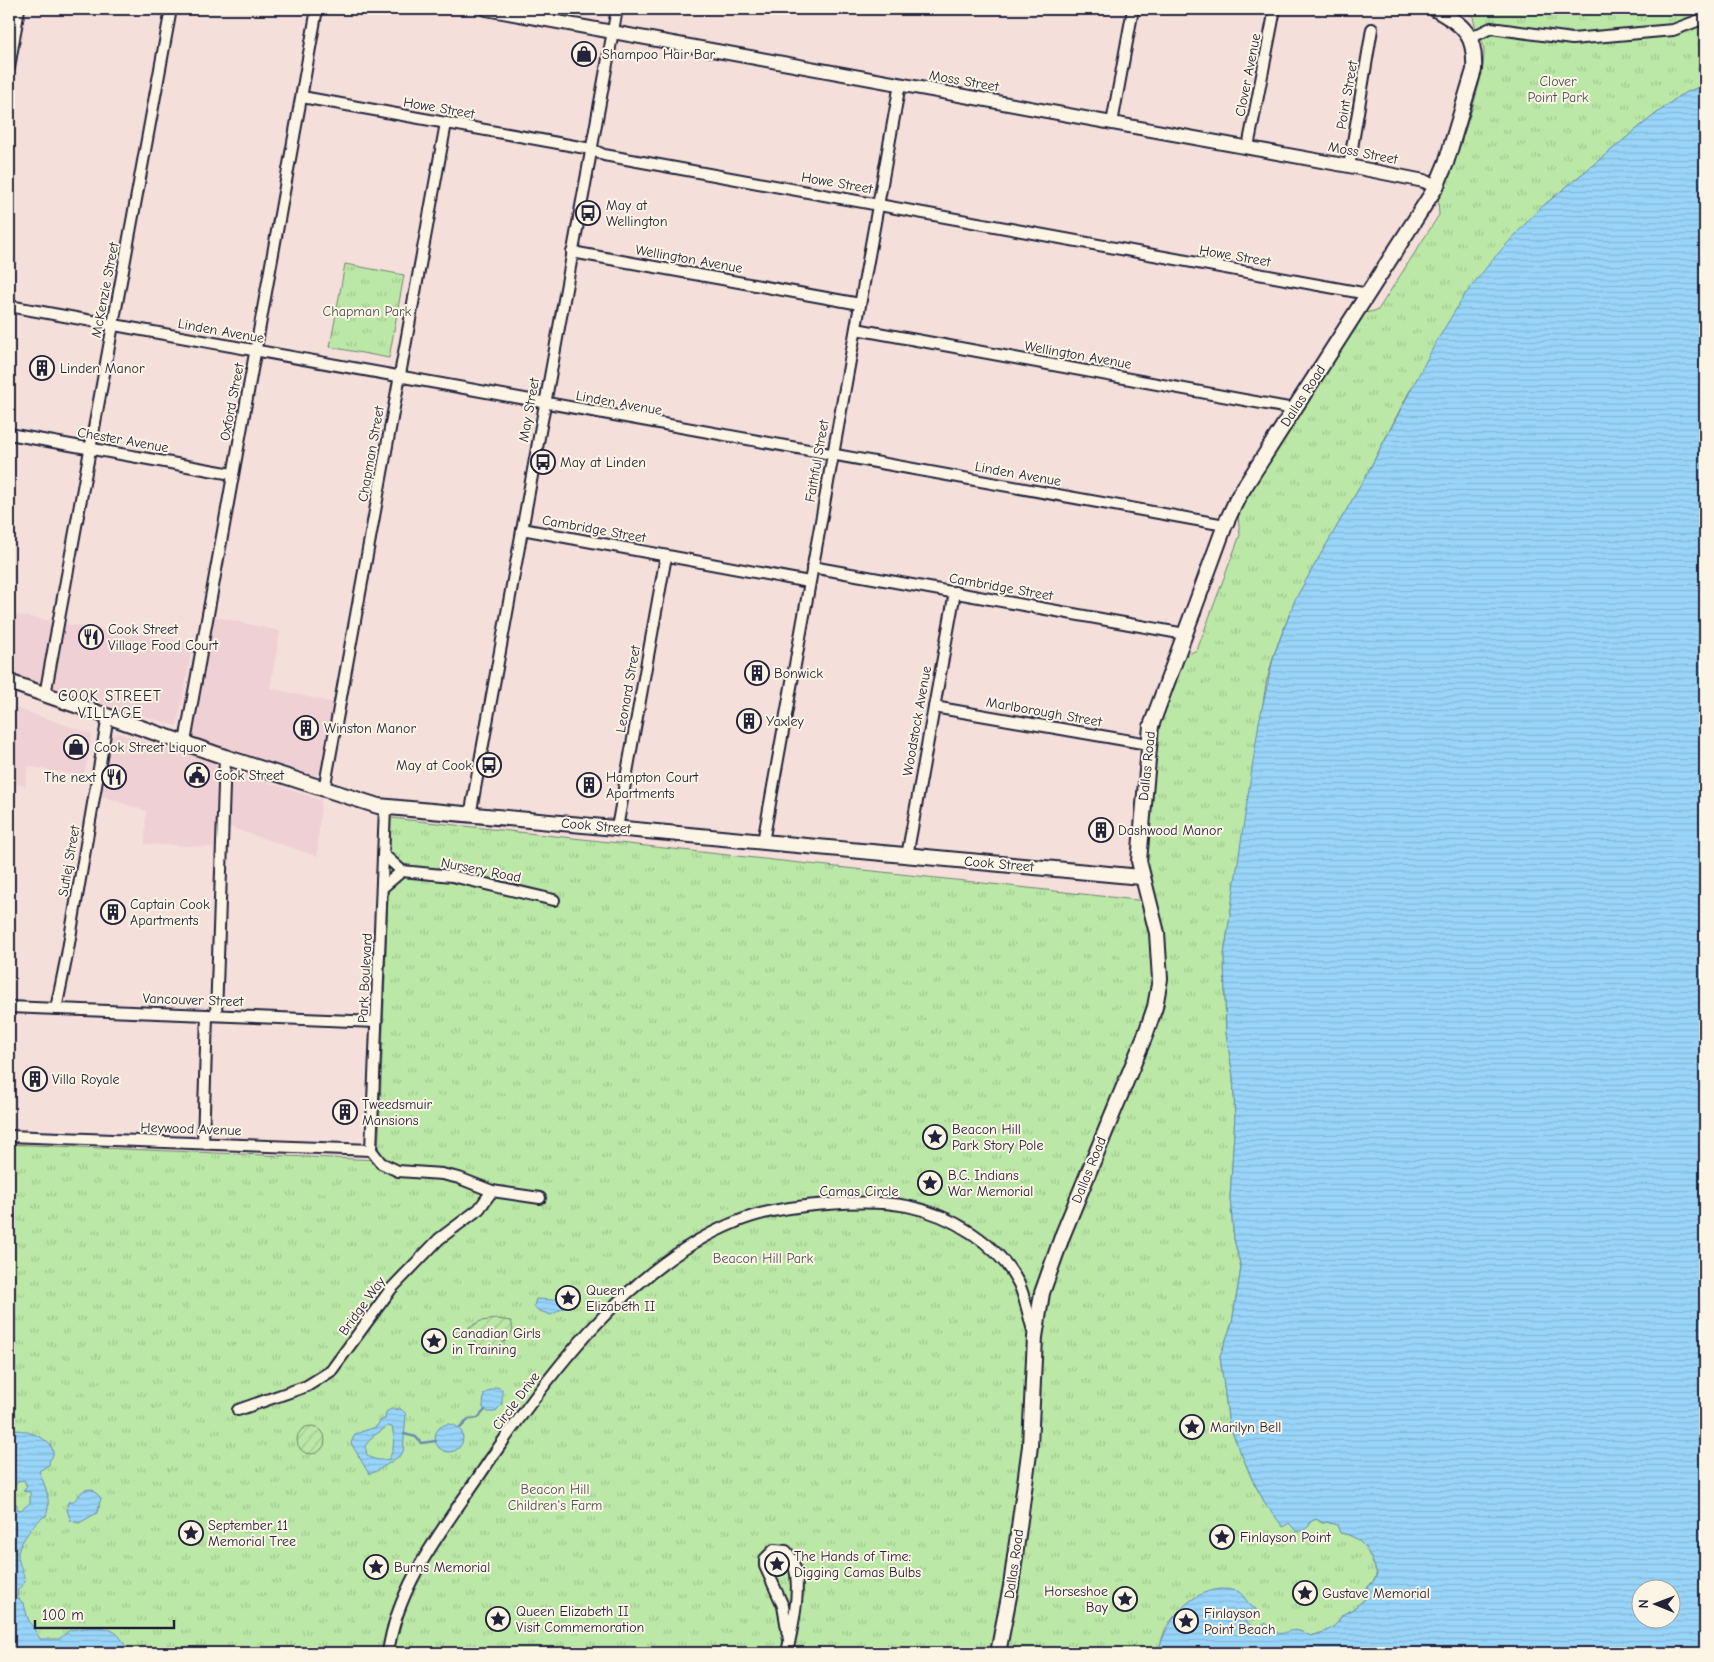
<svg xmlns="http://www.w3.org/2000/svg" width="1714" height="1662" font-family="'Comic Neue',sans-serif">
<defs>
<pattern id="park-tufts" width="24" height="20" patternUnits="userSpaceOnUse" patternTransform="scale(1.25)"><rect width="24" height="20" fill="#bbe8a6"/><path d="M3 7l-1-3M5 7V3M7 7l1-3M15 17l-1-3M17 17v-4M19 17l1-3" fill="none" stroke="#a0c790"/></pattern>
<pattern id="garden-furrows" width="10" height="10" patternUnits="userSpaceOnUse" patternTransform="scale(1.25)"><rect width="10" height="10" fill="#bbe8a6"/><path d="M-1 1l2-2M0 10L10 0M9 11l2-2" fill="none" stroke="#a0c790"/></pattern>
<pattern id="water-rules" width="6" height="5" patternUnits="userSpaceOnUse" patternTransform="scale(1.25)"><rect width="6" height="5" fill="#98d5f9"/><path d="M0 2.5h6" fill="none" stroke="#83b7d6"/></pattern>
</defs>
<rect width="100%" height="100%" fill="#f4dfdb"/>
<filter id="ink" filterUnits="userSpaceOnUse"><feTurbulence type="fractalNoise" baseFrequency=".02" numOctaves="2"/><feDisplacementMap in="SourceGraphic" scale="10" xChannelSelector="R" yChannelSelector="G"/><feConvolveMatrix kernelMatrix="1 2 1 2 8 2 1 2 1" color-interpolation-filters="sRGB"/></filter>
<g filter="url(#ink)">
<g fill="#efd0d4">
<polygon points="9,614 53,621 41,684 9,673"/>
<polygon points="212,616 280,631 270,688 334,703 322,767 318,774 312,775 197,738 192,733 192,725"/>
<polygon points="62,623 122,634 124,630 193,644 177,726 50,688"/>
<polygon points="9,706 92,734 84,777 28,766 25,786 9,783"/>
<polygon points="117,733 213,763 217,767 214,847 145,844 146,811 100,795 110,738"/>
<polygon points="241,774 321,800 317,856 229,827 231,783 234,776"/>
</g>
<g fill="url(#park-tufts)" stroke="#6e8570">
<path d="M1451,9H1705V84L1679,96L1643,124L1538,210L1409,392L1366,476L1295,600L1274,654L1266,684L1224,955L1226,1033L1233,1076L1235,1115L1230,1198L1234,1239L1241,1268L1232,1323L1220,1356L1229,1425L1252,1479L1265,1503L1295,1527L1316,1519L1322,1523L1327,1522L1337,1525L1341,1533C1359,1536 1367,1547 1373,1564C1375,1567 1377,1571 1376,1575C1374,1585 1365,1583 1365,1599L1353,1609L1342,1615C1336,1629 1325,1632 1311,1636C1297,1630 1295,1634 1281,1634C1277,1634 1250,1626 1248,1624C1246,1622 1246,1619 1245,1617L1250,1615L1246,1600L1240,1593C1212,1582 1185,1602 1169,1623C1163,1631 1161,1644 1158,1653H9V1144L378,1160L391,818L1155,902L1146,866V851L1158,728L1184,656L1197,650L1240,535L1238,516L1253,488L1365,313L1378,310L1439,215L1438,198L1445,188C1455,156 1486,80 1484,49C1483,39 1474,29 1473,16Z"/>
<polygon points="345,264 404,275 389,358 330,347"/>
</g>
<g fill="url(#garden-furrows)" stroke="#6e8570">
<path d="M497,1319L511,1321C519,1340 494,1348 479,1352L469,1327L481,1321Z"/>
<circle cx="311" cy="1440" r="14"/>
</g>
<g fill="url(#water-rules)" stroke="#698dad" fill-rule="evenodd">
<path d="M1705,84V1653H1158C1166,1619 1196,1580 1237,1591C1245,1594 1246,1605 1256,1609V1616L1245,1617C1249,1628 1257,1630 1266,1623C1285,1643 1280,1628 1299,1631C1303,1632 1308,1635 1311,1636C1325,1632 1336,1629 1342,1615L1353,1609L1365,1599C1366,1583 1375,1585 1377,1573C1370,1554 1363,1536 1340,1533L1337,1525L1327,1522L1323,1523L1316,1519L1310,1522L1309,1526L1303,1531H1296L1289,1523L1283,1527L1265,1503L1252,1479L1229,1425L1220,1356L1232,1323L1241,1268L1234,1239L1230,1198L1235,1115L1233,1076L1226,1033L1224,955L1259,722L1274,655L1295,600L1311,571L1366,476L1436,342L1464,296L1493,259L1538,210L1643,124L1679,96ZM1642,1590H1672V1620H1642Z"/>
<polygon points="563,1296 567,1297 569,1301 565,1307 551,1315 537,1310 534,1306 536,1299 552,1300"/>
<polygon points="496,1387 502,1389 502,1404 495,1412 488,1412 483,1408 484,1394"/>
<path d="M391,1409H401L406,1414L403,1452C398,1458 374,1474 369,1474L351,1443L355,1434L376,1427L381,1420L385,1419L386,1412ZM388,1426L392,1427C395,1436 394,1450 389,1459C380,1461 373,1460 367,1455L365,1446L372,1437Z"/>
<circle cx="449" cy="1438" r="14"/>
<path d="M19,1430C31,1432 54,1440 53,1454C52,1459 49,1459 49,1465L39,1471C45,1486 52,1500 46,1516C36,1519 18,1545 18,1554C18,1563 24,1573 25,1582L18,1590L17,1597L24,1604L28,1619L40,1639H59L70,1630C96,1626 120,1622 127,1653H76L70,1650C56,1657 42,1651 28,1650L23,1653H9V1501L11,1505L17,1504V1509L21,1510L30,1503V1492L23,1491L27,1487L24,1480L18,1481L9,1495V1432Z"/>
<polygon points="92,1489 101,1498 97,1513 79,1523 71,1521 67,1510 68,1502 74,1501 84,1490"/>
</g>
<g fill="none" stroke-linecap="round" stroke-linejoin="round">
<g stroke="#698dad" stroke-width="2.5">
<polyline points="460,1428 469,1419 478,1418 485,1410"/>
<polyline points="404,1434 416,1437 421,1443 436,1441"/>
</g>
<defs>
<g id="minor">
<polyline points="1470,38 1491,28 1572,39 1673,30 1705,18"/>
<polyline points="9,68 19,9"/>
<polyline points="302,97 591,149 604,155 1368,294"/>
<polyline points="1112,123 1133,9"/>
<polyline points="1248,147 1275,9"/>
<polyline points="1349,166 1372,29"/>
<polyline points="572,252 860,304"/>
<polyline points="9,306 1225,525"/>
<polyline points="856,329 1294,409"/>
<polyline points="9,434 232,474"/>
<polyline points="522,529 809,582"/>
<polyline points="812,567 1185,634"/>
<polyline points="45,695 171,9"/>
<polyline points="934,707 1148,744"/>
<polyline points="185,742 317,9"/>
<polyline points="324,790 446,123"/>
<polyline points="470,816 617,9"/>
<polyline points="617,828 666,556"/>
<polyline points="763,842 900,84"/>
<polyline points="384,855 402,871 452,876 554,900"/>
<polyline points="907,856 955,592"/>
<polyline points="382,888 402,871"/>
<polyline points="9,1007 376,1022"/>
<polyline points="56,1009 67,955 108,716"/>
<polyline points="216,1015 225,757"/>
<polyline points="9,1136 371,1150"/>
<polyline points="203,1143 207,1015"/>
<polyline points="371,1150 385,808"/>
<polyline points="371,1150 381,1163 398,1171 442,1174 459,1178 492,1191 540,1198"/>
<polyline points="238,1410 307,1386 331,1371 391,1289 439,1239 479,1209 492,1191"/>
<path d="M388,1653C397,1587 440,1533 477,1479C541,1384 626,1266 736,1222C764,1210 797,1206 828,1204C854,1202 881,1201 907,1206C951,1215 998,1243 1019,1284C1026,1300 1029,1318 1034,1334"/>
<path d="M787,1653C792,1627 807,1573 786,1551L774,1550L765,1559V1566L783,1606L789,1640"/>
</g>
<polyline id="tertiary" points="486,9 1349,166 1424,181 1436,187"/>
<g id="secondary">
<polyline points="9,682 225,757 378,806 1141,877"/>
<path d="M998,1653L1011,1586L1030,1446L1035,1337L1042,1293L1063,1234L1146,1033L1155,1007L1160,979L1157,933L1139,861L1151,726L1225,525L1238,497L1436,187L1446,163L1474,70C1476,34 1464,26 1435,9"/>
</g>
</defs>
<use href="#minor" stroke="#22223b" stroke-width="14"/>
<use href="#tertiary" stroke="#22223b" stroke-width="16"/>
<use href="#secondary" stroke="#22223b" stroke-width="18"/>
<use href="#minor" stroke="#fcf5e5" stroke-width="10"/>
<use href="#tertiary" stroke="#fcf5e5" stroke-width="12"/>
<use href="#secondary" stroke="#fcf5e5" stroke-width="14"/>
</g>
</g>
<defs>
<symbol id="shop-ring" viewBox="-11 -11 22 22"><circle r="9.5" fill="#fcf5e5" stroke="#22223b" stroke-width="1.5"/><path d="M-5-2.5h2.3a2.7 3.5 0 0 1 5.4 0H5L5.5 6h-11ZM-1.5-2.5h3a1.5 2.3 0 0 0-3 0Z" fill="#22223b"/></symbol>
<symbol id="bus-ring" viewBox="-11 -11 22 22"><circle r="9.5" fill="#fcf5e5" stroke="#22223b" stroke-width="1.5"/><path d="M-5-6H5V4H4V6H2V4H-2V6H-4V4H-5ZM-3.5-4V0h7V-4ZM-3.5 1.2v1.5H-2V1.2ZM2 1.2v1.5H3.5V1.2Z" fill="#22223b"/></symbol>
<symbol id="building-ring" viewBox="-11 -11 22 22"><circle r="9.5" fill="#fcf5e5" stroke="#22223b" stroke-width="1.5"/><path d="M-4-6H4V6H1V3H-1V6H-4ZM-2.5-4.3h1.7v1.8h-1.7ZM.8-4.3h1.7v1.8H.8ZM-2.5-1h1.7V.8h-1.7ZM.8-1h1.7V.8H.8Z" fill="#22223b"/></symbol>
<symbol id="restaurant-ring" viewBox="-11 -11 22 22"><circle r="9.5" fill="#fcf5e5" stroke="#22223b" stroke-width="1.5"/><path d="M-5-6h1v4h1v-4h1v4h1v-4h1v5L-1.5 .5V6h-2V.5L-5-1ZM5-6V6H3V1.5H1.5Q1.5-4 5-6Z" fill="#22223b"/></symbol>
<symbol id="civic-ring" viewBox="-11 -11 22 22"><circle r="9.5" fill="#fcf5e5" stroke="#22223b" stroke-width="1.5"/><path d="M-.6-6.5H3V-4.5H.6V-3L4-1V1h2V6H-6V1h2V-1L-.6-3ZM-1.2 2.5V6h2.4V2.5Z" fill="#22223b"/></symbol>
<symbol id="sight-ring" viewBox="-11 -11 22 22"><circle r="9.5" fill="#fcf5e5" stroke="#22223b" stroke-width="1.5"/><path d="M0-6L1.8-2.2L6-1.7L2.9 1.2L3.7 5.4L0 3.3L-3.7 5.4L-2.9 1.2L-6-1.7L-1.8-2.2Z" fill="#22223b"/></symbol>
</defs>
<g fill-rule="evenodd">
<use href="#shop-ring" x="570" y="40" width="28" height="28"/>
<use href="#bus-ring" x="574" y="199" width="28" height="28"/>
<use href="#building-ring" x="28" y="354" width="28" height="28"/>
<use href="#bus-ring" x="529" y="448" width="28" height="28"/>
<use href="#restaurant-ring" x="77" y="623" width="28" height="28"/>
<use href="#building-ring" x="743" y="659" width="28" height="28"/>
<use href="#building-ring" x="735" y="707" width="28" height="28"/>
<use href="#building-ring" x="292" y="714" width="28" height="28"/>
<use href="#shop-ring" x="62" y="733" width="28" height="28"/>
<use href="#bus-ring" x="475" y="751" width="28" height="28"/>
<use href="#civic-ring" x="183" y="761" width="28" height="28"/>
<use href="#restaurant-ring" x="100" y="763" width="28" height="28"/>
<use href="#building-ring" x="575" y="771" width="28" height="28"/>
<use href="#building-ring" x="1087" y="816" width="28" height="28"/>
<use href="#building-ring" x="99" y="898" width="28" height="28"/>
<use href="#building-ring" x="21" y="1065" width="28" height="28"/>
<use href="#building-ring" x="331" y="1098" width="28" height="28"/>
<use href="#sight-ring" x="921" y="1123" width="28" height="28"/>
<use href="#sight-ring" x="916" y="1169" width="28" height="28"/>
<use href="#sight-ring" x="554" y="1284" width="28" height="28"/>
<use href="#sight-ring" x="420" y="1327" width="28" height="28"/>
<use href="#sight-ring" x="1178" y="1413" width="28" height="28"/>
<use href="#sight-ring" x="177" y="1519" width="28" height="28"/>
<use href="#sight-ring" x="1208" y="1523" width="28" height="28"/>
<use href="#sight-ring" x="763" y="1550" width="28" height="28"/>
<use href="#sight-ring" x="362" y="1553" width="28" height="28"/>
<use href="#sight-ring" x="1291" y="1579" width="28" height="28"/>
<use href="#sight-ring" x="1111" y="1585" width="28" height="28"/>
<use href="#sight-ring" x="484" y="1605" width="28" height="28"/>
<use href="#sight-ring" x="1172" y="1607" width="28" height="28"/>
</g>
<g text-anchor="middle" dominant-baseline="central" stroke-width="4" stroke-linejoin="round" paint-order="stroke">
<g font-size="14" fill="#22223b" stroke="#fcf5e5" text-anchor="start">
<text x="602" y="54">Shampoo Hair Bar</text>
<text x="606" y="205">May at<tspan x="606" dy="16">Wellington</tspan></text>
<text x="60" y="368">Linden Manor</text>
<text x="560" y="462">May at Linden</text>
<text x="108" y="629">Cook Street<tspan x="108" dy="16">Village Food Court</tspan></text>
<text x="774" y="673">Bonwick</text>
<text x="766" y="721">Yaxley</text>
<text x="324" y="728">Winston Manor</text>
<text x="94" y="747">Cook Street Liquor</text>
<text x="472" y="765" text-anchor="end">May at Cook</text>
<text x="214" y="775">Cook Street</text>
<text x="96" y="777" text-anchor="end">The next</text>
<text x="606" y="777">Hampton Court<tspan x="606" dy="16">Apartments</tspan></text>
<text x="1118" y="830">Dashwood Manor</text>
<text x="130" y="904">Captain Cook<tspan x="130" dy="16">Apartments</tspan></text>
<text x="52" y="1079">Villa Royale</text>
<text x="362" y="1104">Tweedsmuir<tspan x="362" dy="16">Mansions</tspan></text>
<text x="952" y="1129">Beacon Hill<tspan x="952" dy="16">Park Story Pole</tspan></text>
<text x="948" y="1175">B.C. Indians<tspan x="948" dy="16">War Memorial</tspan></text>
<text x="586" y="1290">Queen<tspan x="586" dy="16">Elizabeth II</tspan></text>
<text x="452" y="1333">Canadian Girls<tspan x="452" dy="16">in Training</tspan></text>
<text x="1210" y="1427">Marilyn Bell</text>
<text x="208" y="1525">September 11<tspan x="208" dy="16">Memorial Tree</tspan></text>
<text x="1240" y="1537">Finlayson Point</text>
<text x="794" y="1556">The Hands of Time:<tspan x="794" dy="16">Digging Camas Bulbs</tspan></text>
<text x="394" y="1567">Burns Memorial</text>
<text x="1108" y="1591" text-anchor="end">Horseshoe<tspan x="1108" dy="16">Bay</tspan></text>
<text x="1322" y="1593">Gustave Memorial</text>
<text x="516" y="1611">Queen Elizabeth II<tspan x="516" dy="16">Visit Commemoration</tspan></text>
<text x="1204" y="1613">Finlayson<tspan x="1204" dy="16">Point Beach</tspan></text>
</g>
<g font-size="14" fill="#22223b" stroke="#fcf5e5">
<text transform="translate(1248 75) rotate(-79)">Clover Avenue</text>
<text transform="translate(964 81) rotate(10)">Moss Street</text>
<text transform="translate(1347 95) rotate(-80)">Point Street</text>
<text transform="translate(439 108) rotate(10)">Howe Street</text>
<text transform="translate(1363 153) rotate(11)">Moss Street</text>
<text transform="translate(837 183) rotate(10)">Howe Street</text>
<text transform="translate(1235 256) rotate(10)">Howe Street</text>
<text transform="translate(689 259) rotate(10)">Wellington Avenue</text>
<text transform="translate(105 290) rotate(-79)">McKenzie Street</text>
<text transform="translate(221 331) rotate(10)">Linden Avenue</text>
<text transform="translate(1078 355) rotate(10)">Wellington Avenue</text>
<text transform="translate(1303 396) rotate(-57)">Dallas Road</text>
<text transform="translate(232 402) rotate(-79)">Oxford Street</text>
<text transform="translate(619 403) rotate(10)">Linden Avenue</text>
<text transform="translate(529 410) rotate(-80)">May Street</text>
<text transform="translate(123 440) rotate(10)">Chester Avenue</text>
<text transform="translate(371 454) rotate(-80)">Chapman Street</text>
<text transform="translate(817 461) rotate(-80)">Faithful Street</text>
<text transform="translate(1018 474) rotate(10)">Linden Avenue</text>
<text transform="translate(594 529) rotate(10)">Cambridge Street</text>
<text transform="translate(1001 587) rotate(10)">Cambridge Street</text>
<text transform="translate(628 689) rotate(-80)">Leonard Street</text>
<text transform="translate(1044 712) rotate(10)">Marlborough Street</text>
<text transform="translate(917 721) rotate(-80)">Woodstock Avenue</text>
<text transform="translate(1147 766) rotate(-84)">Dallas Road</text>
<text transform="translate(596 826) rotate(5)">Cook Street</text>
<text transform="translate(69 861) rotate(-80)">Sutlej Street</text>
<text transform="translate(999 864) rotate(5)">Cook Street</text>
<text transform="translate(481 870) rotate(11)">Nursery Road</text>
<text transform="translate(365 978) rotate(-87)">Park Boulevard</text>
<text transform="translate(193 1000) rotate(2)">Vancouver Street</text>
<text transform="translate(191 1129) rotate(2)">Heywood Avenue</text>
<text transform="translate(1089 1170) rotate(-68)">Dallas Road</text>
<text x="859" y="1191">Camas Circle</text>
<text transform="translate(362 1306) rotate(-54)">Bridge Way</text>
<text transform="translate(516 1401) rotate(-53)">Circle Drive</text>
<text transform="translate(1014 1564) rotate(-82)">Dallas Road</text>
</g>
<g font-size="14" fill="#485456" stroke="#fcf5e5">
<text x="1558" y="81">Clover<tspan x="1558" dy="16">Point Park</tspan></text>
<text x="367" y="311">Chapman Park</text>
<text x="763" y="1258">Beacon Hill Park</text>
<text x="555" y="1489">Beacon Hill<tspan x="555" dy="16">Children's Farm</tspan></text>
</g>
<g font-size="15" letter-spacing="1" fill="#22223b" stroke="#fcf5e5">
<text x="110" y="696">COOK STREET<tspan x="110" dy="17">VILLAGE</tspan></text>
</g>
</g>
<rect width="1714" height="1662" fill="none" stroke="#fcf5e5" stroke-width="30"/>
<rect x="15" y="15" width="1684" height="1632" fill="none" stroke="#22223b" stroke-width="2" filter="url(#ink)"/>
<g transform="translate(1656 1604) rotate(271)"><circle r="24" fill="#fcf5e5" stroke="#a5a1a1"/>
<path d="M0-4L9 19L0 12L-9 19Z" fill="#22223b"/>
<text y="-8" font-size="14" font-weight="bold" text-anchor="middle" fill="#22223b">N</text>
</g>
<path d="M35 1620v8h139v-8" fill="none" stroke="#22223b" stroke-width="2.5"/>
<text x="42" y="1620" font-size="15" fill="#22223b" stroke="#fcf5e5" stroke-width="4" paint-order="stroke">100 m</text>
</svg>
